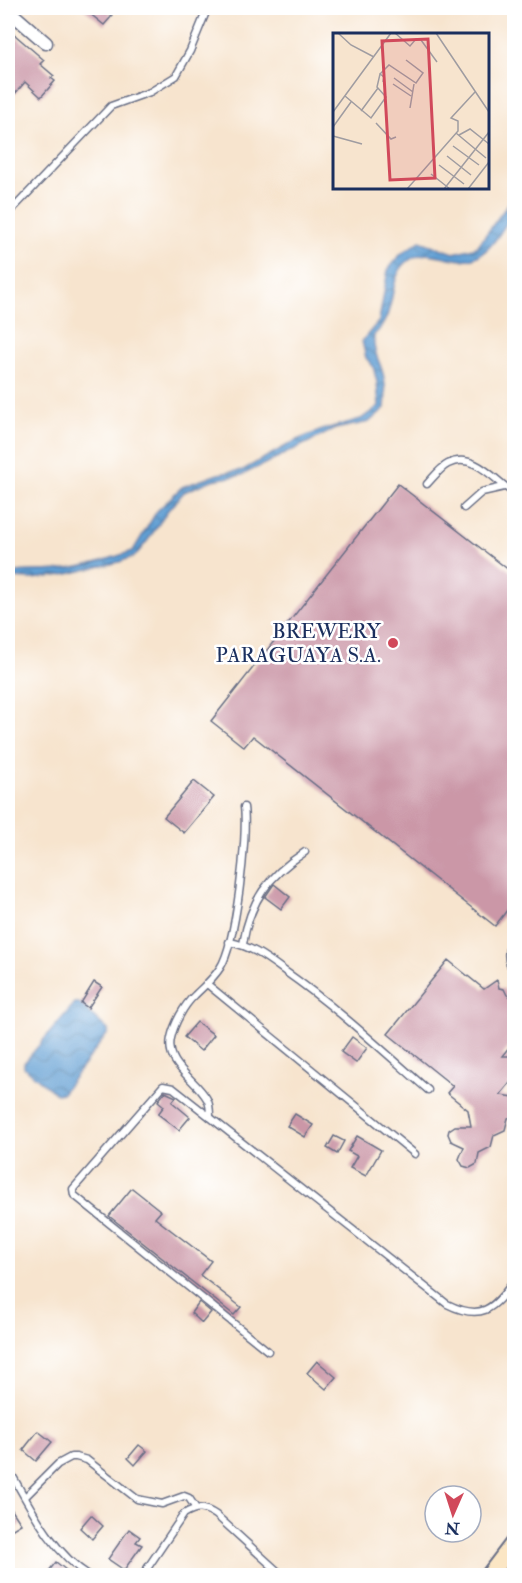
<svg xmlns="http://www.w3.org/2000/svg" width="522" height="1583" font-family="'IM FELL Double Pica',serif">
<defs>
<pattern id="water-waves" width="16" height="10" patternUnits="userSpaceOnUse" patternTransform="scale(1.5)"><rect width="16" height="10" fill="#629fd3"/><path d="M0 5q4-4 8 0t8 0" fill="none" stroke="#5082ae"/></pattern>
</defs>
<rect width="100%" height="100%" fill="#fff"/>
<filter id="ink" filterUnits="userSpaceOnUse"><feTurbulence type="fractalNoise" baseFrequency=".0167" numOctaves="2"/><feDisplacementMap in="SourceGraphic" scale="12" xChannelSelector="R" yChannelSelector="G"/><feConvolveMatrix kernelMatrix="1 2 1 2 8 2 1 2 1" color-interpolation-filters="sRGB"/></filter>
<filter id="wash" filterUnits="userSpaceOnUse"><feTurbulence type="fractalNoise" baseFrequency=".008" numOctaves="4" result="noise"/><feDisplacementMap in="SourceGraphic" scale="24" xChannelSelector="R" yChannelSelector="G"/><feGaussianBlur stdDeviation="1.35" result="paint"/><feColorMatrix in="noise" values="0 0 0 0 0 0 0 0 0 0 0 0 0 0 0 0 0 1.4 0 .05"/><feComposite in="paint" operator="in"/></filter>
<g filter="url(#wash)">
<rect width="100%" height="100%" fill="#f7e4ce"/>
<g fill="url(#water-waves)" stroke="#3e6798" stroke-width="1.5">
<path d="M514,196C515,213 509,219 500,233C465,288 438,237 408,261C386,278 399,312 374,335C372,354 381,361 384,378C386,388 386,398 385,408L369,422L335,429L242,475L212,480L184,492L168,510L148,540L135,556L119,562L63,575L32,579L12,578L8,581V574C25,569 42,572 60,570C85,567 109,559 133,551L157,511L182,487L218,474L243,470L297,440L325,429L361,419L379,406L377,382L373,366L366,358L362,341L379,321L388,270L401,254L420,241L454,253L477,247Z"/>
<polygon points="75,1003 79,1003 108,1030 108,1033 62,1093 56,1094 24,1067 24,1063"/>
</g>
<g id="blocks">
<g fill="#cb97a7">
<polygon points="83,8 114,8 109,14 112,16 104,25"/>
<polygon points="8,29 44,60 40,64 54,76 51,78 55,81 41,97 25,82 8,102"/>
<polygon points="398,484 514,574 514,901 495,926 253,736 244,747 211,721"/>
<polygon points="194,781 214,797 184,833 164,817"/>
<polygon points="274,884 290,897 281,909 265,897"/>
<polygon points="448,960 484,989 497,980 499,988 504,989 507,995 514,998 514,1041 502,1056 514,1056 514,1073 510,1083 500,1095 514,1097 514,1116 508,1118 505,1130 494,1135 491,1147 479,1153 477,1164 470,1168 463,1166 459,1159 464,1147 451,1141 448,1134 449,1130 455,1126 471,1126 468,1110 447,1093 453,1086 388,1034"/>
<polygon points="94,982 102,987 88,1008 81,1003"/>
<polygon points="197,1022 214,1035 201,1051 184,1037"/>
<polygon points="352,1037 367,1048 356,1063 341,1052"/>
<polygon points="165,1092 176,1097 172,1102 190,1117 179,1130 158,1114 164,1106 158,1101"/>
<polygon points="295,1114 313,1125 305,1137 287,1126"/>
<polygon points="334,1136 344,1141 337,1154 327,1148"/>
<polygon points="357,1136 381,1150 366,1176 350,1168 357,1156 348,1151"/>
<polygon points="132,1188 161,1211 155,1218 211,1261 200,1275 241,1307 234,1315 109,1216"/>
<polygon points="199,1302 211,1312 202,1323 191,1313"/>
<polygon points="317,1361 336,1377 326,1389 307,1373"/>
<polygon points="38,1431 52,1442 36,1461 23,1450"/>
<polygon points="139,1445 147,1451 135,1465 128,1458"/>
<polygon points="8,1504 21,1524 8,1532"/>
<polygon points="91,1515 103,1526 92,1539 80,1528"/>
<polygon points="129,1529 140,1537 136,1542 142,1545 124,1570 108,1559"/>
<polygon points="56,1562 66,1570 62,1575 53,1575 48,1572"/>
</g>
</g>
</g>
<g filter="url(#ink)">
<use href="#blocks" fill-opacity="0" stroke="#686e85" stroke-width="1.5"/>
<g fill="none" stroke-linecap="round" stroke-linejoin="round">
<defs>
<g id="service">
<polyline points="8,214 111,106 150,92 176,76 190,51 206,12 211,8"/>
<path d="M427,484C433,478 440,468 448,464C474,451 495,481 514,493"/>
<polyline points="464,508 482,492 504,487"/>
<path d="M514,939C506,949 507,961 514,972"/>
<path d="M229,942C252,946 268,959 286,972C336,1007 382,1050 428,1090"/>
<path d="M243,944C250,901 268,876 305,852"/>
<polyline points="207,984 415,1154"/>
<path d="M210,1117C210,1111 210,1104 207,1099C196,1079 165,1065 171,1038C174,1024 184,1005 195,995C204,986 213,979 220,968C236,944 248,836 244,807"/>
<path d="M268,1351L74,1195L73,1189L163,1086L173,1088L447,1304C481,1321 493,1310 514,1281"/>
<path d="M8,1468C30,1506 51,1552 90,1576"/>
<polyline points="25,1497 58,1464 71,1457 76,1457 87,1460 137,1499 162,1504 184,1496 189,1498 195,1507"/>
<path d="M142,1576L184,1514C197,1506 204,1507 216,1515L283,1576"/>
</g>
<polyline id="minor" points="8,10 46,43"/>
<polyline id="secondary" points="489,1576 514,1543"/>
</defs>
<use href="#service" stroke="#686e85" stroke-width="9"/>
<use href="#minor" stroke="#686e85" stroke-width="15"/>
<use href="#secondary" stroke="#686e85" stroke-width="20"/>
<use href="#service" stroke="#fff" stroke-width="6"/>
<use href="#minor" stroke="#fff" stroke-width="12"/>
<use href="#secondary" stroke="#fbe6c4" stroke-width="16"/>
</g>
</g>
<circle fill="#d1495b" stroke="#fff" stroke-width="2" cx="393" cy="643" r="6"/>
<g text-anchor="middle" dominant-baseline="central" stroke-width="5" stroke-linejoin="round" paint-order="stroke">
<g font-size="21" fill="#1b2f5e" stroke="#fff" text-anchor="end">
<text x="381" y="631">BREWERY<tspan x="381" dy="24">PARAGUAYA S.A.</tspan></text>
</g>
</g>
<g transform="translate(333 33)">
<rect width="156" height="156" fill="#f7e4ce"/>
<path fill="none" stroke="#9f9ca1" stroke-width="1.5" d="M5,0L18,12L41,24M62,0L77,13L83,6L88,7L104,29M103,0L156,79M47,41L56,32L83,50L90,40L73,27M61,45L80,59M60,51L78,63M12,63L38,85L53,64L44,54L47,41L51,44L50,49M77,75L81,51M28,78L45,55M0,79L58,0M43,90L58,106L63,104M0,94L18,69M123,100L153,125M126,102L137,96L156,111M0,103L29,111M120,113L146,132M114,123L138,142M106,132L131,151M98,141L117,156M74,156L125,98V88L118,85L142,59M111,156L156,99M135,156L156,129"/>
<path fill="#d1495b" fill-opacity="0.15" stroke="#d1495b" stroke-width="3" d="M95,6L102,145L57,147L49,8Z"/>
<rect width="156" height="156" fill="none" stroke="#1b2f5e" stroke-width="3"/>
</g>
<rect width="522" height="1583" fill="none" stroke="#fff" stroke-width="30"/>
<g transform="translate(453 1514) rotate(183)"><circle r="28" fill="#ffffff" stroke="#a4acbf" stroke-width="1.5"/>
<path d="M0-4.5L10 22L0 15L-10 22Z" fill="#d1495b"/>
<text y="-9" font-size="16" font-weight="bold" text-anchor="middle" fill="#1b2f5e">N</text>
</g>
</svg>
